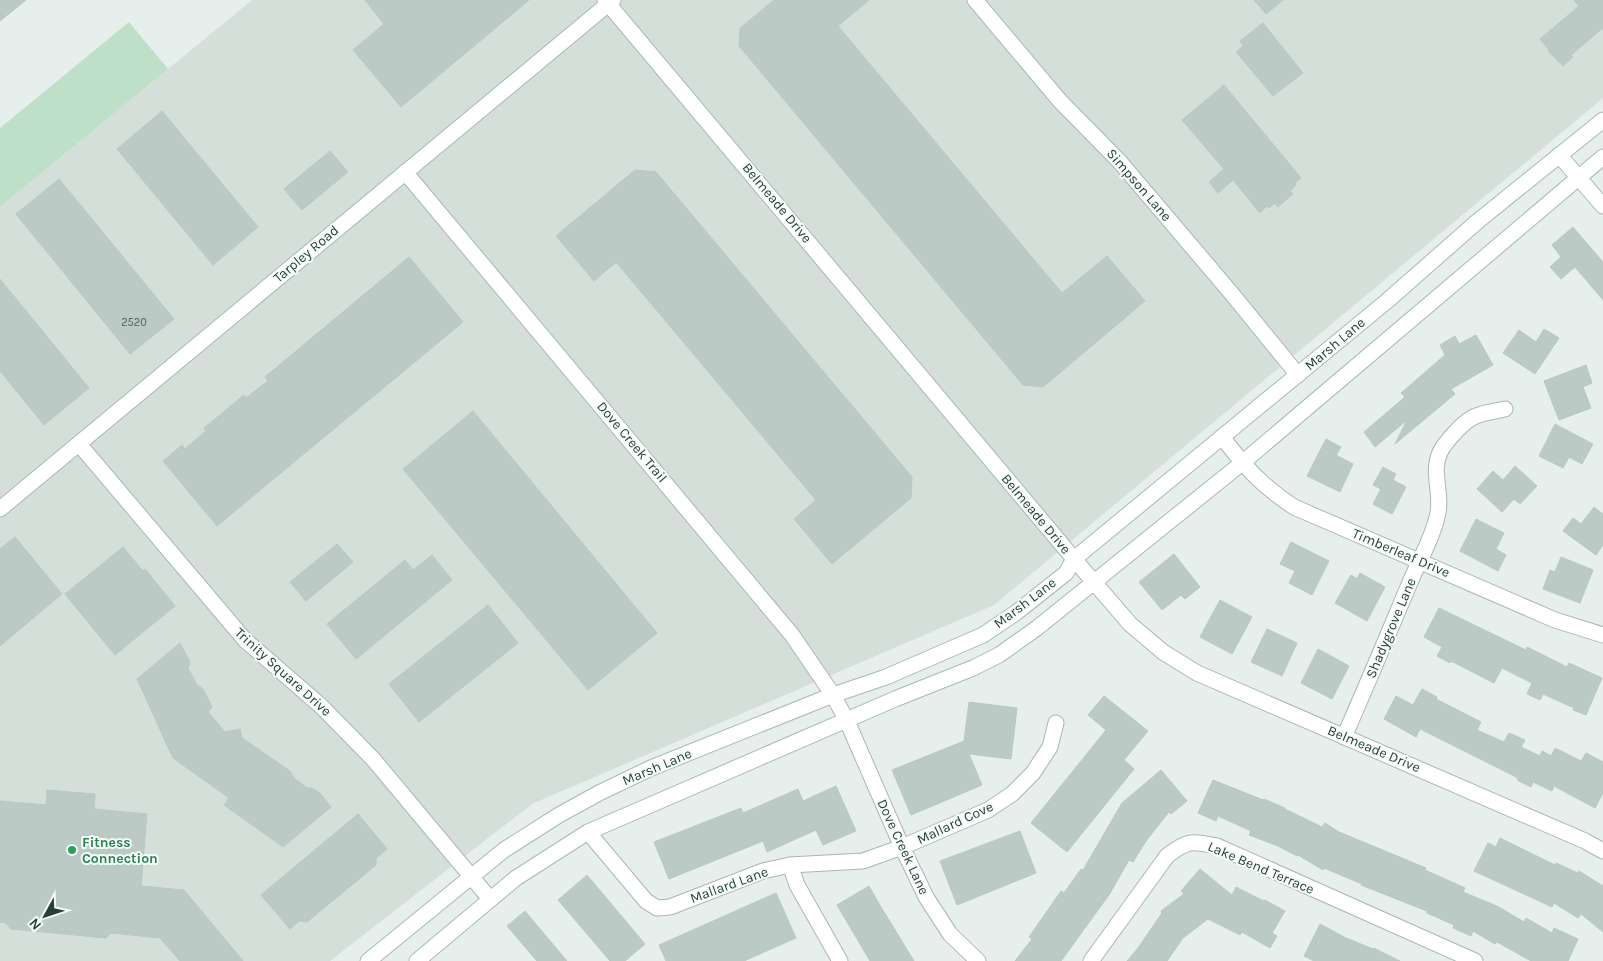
<svg xmlns="http://www.w3.org/2000/svg" width="1603" height="961" font-family="Karla,sans-serif">
<rect width="100%" height="100%" fill="#e6efeb"/>
<polygon fill="#d4dfda" points="252,0 1603,0 1603,98 994,605 532,804 330,961 0,961 0,207"/>
<polygon fill="#bfe0c8" points="129,22 168,69 0,207 0,128"/>
<g fill="#bbcac4" stroke="#b8c9c2">
<polygon points="0,0 26,0 0,21"/>
<polygon points="365,0 529,0 401,107 353,50 384,24"/>
<polygon points="774,0 869,0 838,26 1062,293 1107,256 1145,301 1043,387 1023,385 739,46 740,28"/>
<polygon points="1254,0 1283,0 1266,14"/>
<polygon points="1574,0 1603,0 1603,28 1571,55 1573,57 1563,66 1548,51 1549,50 1540,39 1579,6"/>
<polygon points="1263,23 1303,73 1273,96 1236,52 1243,46 1240,41"/>
<polygon points="1224,85 1301,178 1295,183 1296,185 1290,191 1293,194 1278,207 1275,203 1269,208 1267,206 1260,213 1233,180 1218,193 1209,182 1224,169 1182,120"/>
<polygon points="162,111 258,227 213,265 117,149"/>
<polygon points="330,151 348,172 302,210 284,189"/>
<polygon points="635,170 656,172 912,477 911,498 832,564 794,519 816,500 616,262 594,281 556,236"/>
<polygon points="59,179 174,319 130,354 16,214"/>
<polygon points="1573,227 1603,262 1603,300 1575,267 1561,279 1550,267 1561,257 1552,245"/>
<polygon points="409,257 463,322 217,526 163,461 182,445 185,449 206,431 204,428 244,395 246,398 268,381 265,377"/>
<polygon points="0,279 89,388 44,425 0,371"/>
<polygon points="1544,329 1559,338 1535,374 1503,353 1519,330 1536,342"/>
<polygon points="1476,335 1493,365 1451,389 1455,394 1395,444 1407,420 1375,447 1364,432 1405,397 1401,393 1445,355 1440,345 1455,336 1459,344"/>
<polygon points="1586,365 1592,383 1583,387 1591,408 1559,420 1544,381"/>
<polygon points="473,411 657,633 588,690 403,469"/>
<polygon points="1555,424 1593,444 1582,464 1569,457 1563,468 1539,456"/>
<polygon points="1326,439 1341,447 1336,455 1353,464 1340,492 1307,476"/>
<polygon points="1515,466 1537,486 1520,504 1514,499 1502,512 1477,489 1493,471 1503,480"/>
<polygon points="1383,467 1396,474 1393,480 1406,487 1392,514 1373,504 1381,489 1373,485"/>
<polygon points="1594,507 1603,514 1603,545 1596,555 1563,531 1573,518 1581,524"/>
<polygon points="1476,519 1504,533 1496,549 1506,555 1498,571 1460,551"/>
<polygon points="15,537 62,594 0,646 0,549"/>
<polygon points="1291,542 1329,561 1312,595 1289,583 1295,571 1280,564"/>
<polygon points="337,544 353,562 306,601 290,582"/>
<polygon points="123,547 143,571 145,569 175,606 115,655 65,594"/>
<polygon points="1174,554 1200,587 1185,599 1181,595 1162,610 1139,582"/>
<polygon points="432,555 452,580 356,659 327,624 405,560 413,570"/>
<polygon points="1561,557 1593,570 1580,603 1543,589 1550,570 1555,572"/>
<polygon points="1360,573 1385,587 1367,621 1335,603 1351,575 1357,579"/>
<polygon points="1220,600 1252,617 1232,654 1200,637"/>
<polygon points="488,605 518,643 419,722 389,684"/>
<polygon points="1439,608 1526,650 1527,647 1567,667 1569,663 1602,678 1586,715 1573,710 1574,708 1543,694 1540,700 1527,694 1532,683 1502,668 1494,683 1451,661 1450,663 1437,656 1442,647 1424,637"/>
<polygon points="1267,629 1297,643 1282,676 1251,662"/>
<polygon points="180,643 190,662 188,668 197,685 203,689 212,707 208,712 225,732 240,729 242,738 290,771 294,778 307,788 312,788 320,793 331,807 283,847 224,805 229,798 173,758 137,679"/>
<polygon points="1318,649 1349,666 1332,699 1301,683"/>
<polygon points="1422,689 1437,697 1436,699 1481,722 1477,730 1504,742 1509,733 1525,740 1521,747 1540,756 1542,751 1551,756 1555,748 1581,761 1586,753 1603,762 1603,793 1595,808 1554,786 1552,791 1533,782 1531,787 1517,780 1518,778 1420,729 1416,737 1384,719 1396,696 1413,705"/>
<polygon points="1104,696 1148,731 1124,760 1134,769 1067,852 1031,823 1106,730 1088,715"/>
<polygon points="969,702 1017,708 1011,759 969,754 982,785 911,815 892,770 964,741"/>
<polygon points="1161,770 1187,801 1171,814 1169,812 1146,841 1133,862 1129,860 1109,895 1061,961 1015,961 1032,939 1029,937 1061,891 1064,893 1081,869 1083,870 1122,803"/>
<polygon points="1213,780 1263,800 1264,799 1285,808 1285,809 1322,827 1325,823 1339,832 1426,868 1425,870 1465,888 1463,892 1499,907 1524,922 1526,918 1552,933 1554,928 1578,939 1568,961 1531,961 1497,942 1495,944 1473,931 1471,936 1453,928 1454,925 1427,913 1427,911 1361,885 1362,884 1324,868 1323,870 1298,855 1297,856 1278,846 1249,835 1251,831 1218,816 1216,821 1198,813"/>
<polygon points="836,786 856,831 823,845 816,830 767,852 763,841 669,879 654,842 741,808 743,813 798,789 803,801"/>
<polygon points="47,790 95,794 94,809 147,814 141,886 184,890 243,961 180,961 160,938 111,933 106,938 11,929 6,923 0,922 0,801 46,805"/>
<polygon points="358,814 387,849 376,858 376,865 307,922 299,921 290,929 261,895"/>
<polygon points="1020,831 1036,873 957,905 940,861"/>
<polygon points="1500,838 1555,865 1556,863 1578,873 1579,871 1603,886 1603,932 1581,914 1578,918 1554,903 1552,907 1474,871 1488,843 1496,847"/>
<polygon points="1200,869 1232,895 1236,887 1264,901 1265,900 1285,911 1272,933 1277,936 1270,948 1242,932 1240,935 1208,919 1183,938 1167,961 1127,961 1138,948 1162,913 1161,911 1184,894 1181,891"/>
<polygon points="587,875 645,944 625,961 610,961 558,900"/>
<polygon points="869,886 878,902 914,961 870,961 837,905"/>
<polygon points="776,893 796,938 744,961 666,961 659,945"/>
<polygon points="525,911 567,961 537,961 507,926"/>
<polygon points="1320,924 1346,938 1373,949 1374,948 1400,961 1314,961 1304,956"/>
</g>
<g fill="none" stroke-linecap="round" stroke-linejoin="round">
<defs>
<g id="minor">
<polyline points="605,0 1074,559 1130,624 1163,652 1197,673 1585,841 1603,851"/>
<polyline points="975,0 1060,101 1120,162 1232,294 1298,375"/>
<polyline points="1559,155 1603,206"/>
<polyline points="405,172 792,635 833,695 847,721 902,847 926,897 950,934 978,961"/>
<path d="M1222,437C1245,467 1262,486 1294,507L1555,620L1603,635"/>
<polyline points="79,444 245,640 321,706 373,759 490,899"/>
<polyline points="0,509 613,0"/>
<path d="M1344,737C1367,685 1389,632 1411,580C1420,559 1432,539 1437,517C1444,493 1428,470 1443,447C1450,437 1465,420 1476,416C1485,412 1496,411 1505,409"/>
<polyline points="588,832 646,901 657,908 670,907 763,871 790,865 863,861 902,847 988,810 1012,794 1033,773 1050,747 1056,723"/>
<polyline points="790,865 797,885 840,961"/>
<path d="M1091,961L1167,856C1188,840 1191,841 1217,846L1475,961"/>
</g>
<g id="secondary">
<polyline points="368,961 504,850 559,815 599,793 651,768 833,695 886,677 983,635 1017,612 1066,573 1074,559 1387,301 1478,221 1603,120"/>
<polyline points="417,961 516,878 588,832 895,699 973,668 999,655 1037,628 1242,463 1603,157"/>
</g>
</defs>
<use href="#minor" stroke="#a8b8b2" stroke-width="17"/>
<use href="#secondary" stroke="#a4bbb3" stroke-width="17"/>
<use href="#minor" stroke="#fff" stroke-width="15"/>
<use href="#secondary" stroke="#fff" stroke-width="15"/>
</g>
<circle fill="#2e9e5b" stroke="#f7fbf9" stroke-width="2" cx="72" cy="850" r="5"/>
<g text-anchor="middle" dominant-baseline="central" stroke-width="4" stroke-linejoin="round" paint-order="stroke">
<g font-size="11" fill="#4a645c">
<text x="134" y="322">2520</text>
</g>
<g font-size="14" fill="#24423a" stroke="#f7fbf9">
<text transform="translate(1139 185) rotate(49)">Simpson Lane</text>
<text transform="translate(777 203) rotate(50)">Belmeade Drive</text>
<text transform="translate(306 254) rotate(-40)">Tarpley Road</text>
<text transform="translate(1335 344) rotate(-40)">Marsh Lane</text>
<text transform="translate(632 442) rotate(50)">Dove Creek Trail</text>
<text transform="translate(1036 514) rotate(50)">Belmeade Drive</text>
<text transform="translate(1401 553) rotate(23)">Timberleaf Drive</text>
<text transform="translate(1025 603) rotate(-37)">Marsh Lane</text>
<text transform="translate(1391 628) rotate(-67)">Shadygrove Lane</text>
<text transform="translate(283 672) rotate(42)">Trinity Square Drive</text>
<text transform="translate(1374 749) rotate(23)">Belmeade Drive</text>
<text transform="translate(657 767) rotate(-23)">Marsh Lane</text>
<text transform="translate(955 823) rotate(-25)">Mallard Cove</text>
<text transform="translate(903 847) rotate(65)">Dove Creek Lane</text>
<text transform="translate(1261 868) rotate(23)">Lake Bend Terrace</text>
<text transform="translate(729 885) rotate(-20)">Mallard Lane</text>
</g>
<g font-size="14" font-weight="bold" fill="#27864d" stroke="#f7fbf9" text-anchor="start">
<text x="82" y="842">Fitness<tspan x="82" dy="16">Connection</tspan></text>
</g>
</g>
<g transform="translate(45 916) rotate(230)" stroke="#f7fbf9" stroke-width="4" paint-order="stroke">
<path d="M0-4L9 19L0 12L-9 19Z" fill="#24423a"/>
<text y="-8" font-size="14" font-weight="bold" text-anchor="middle" fill="#24423a">N</text>
</g>
</svg>
